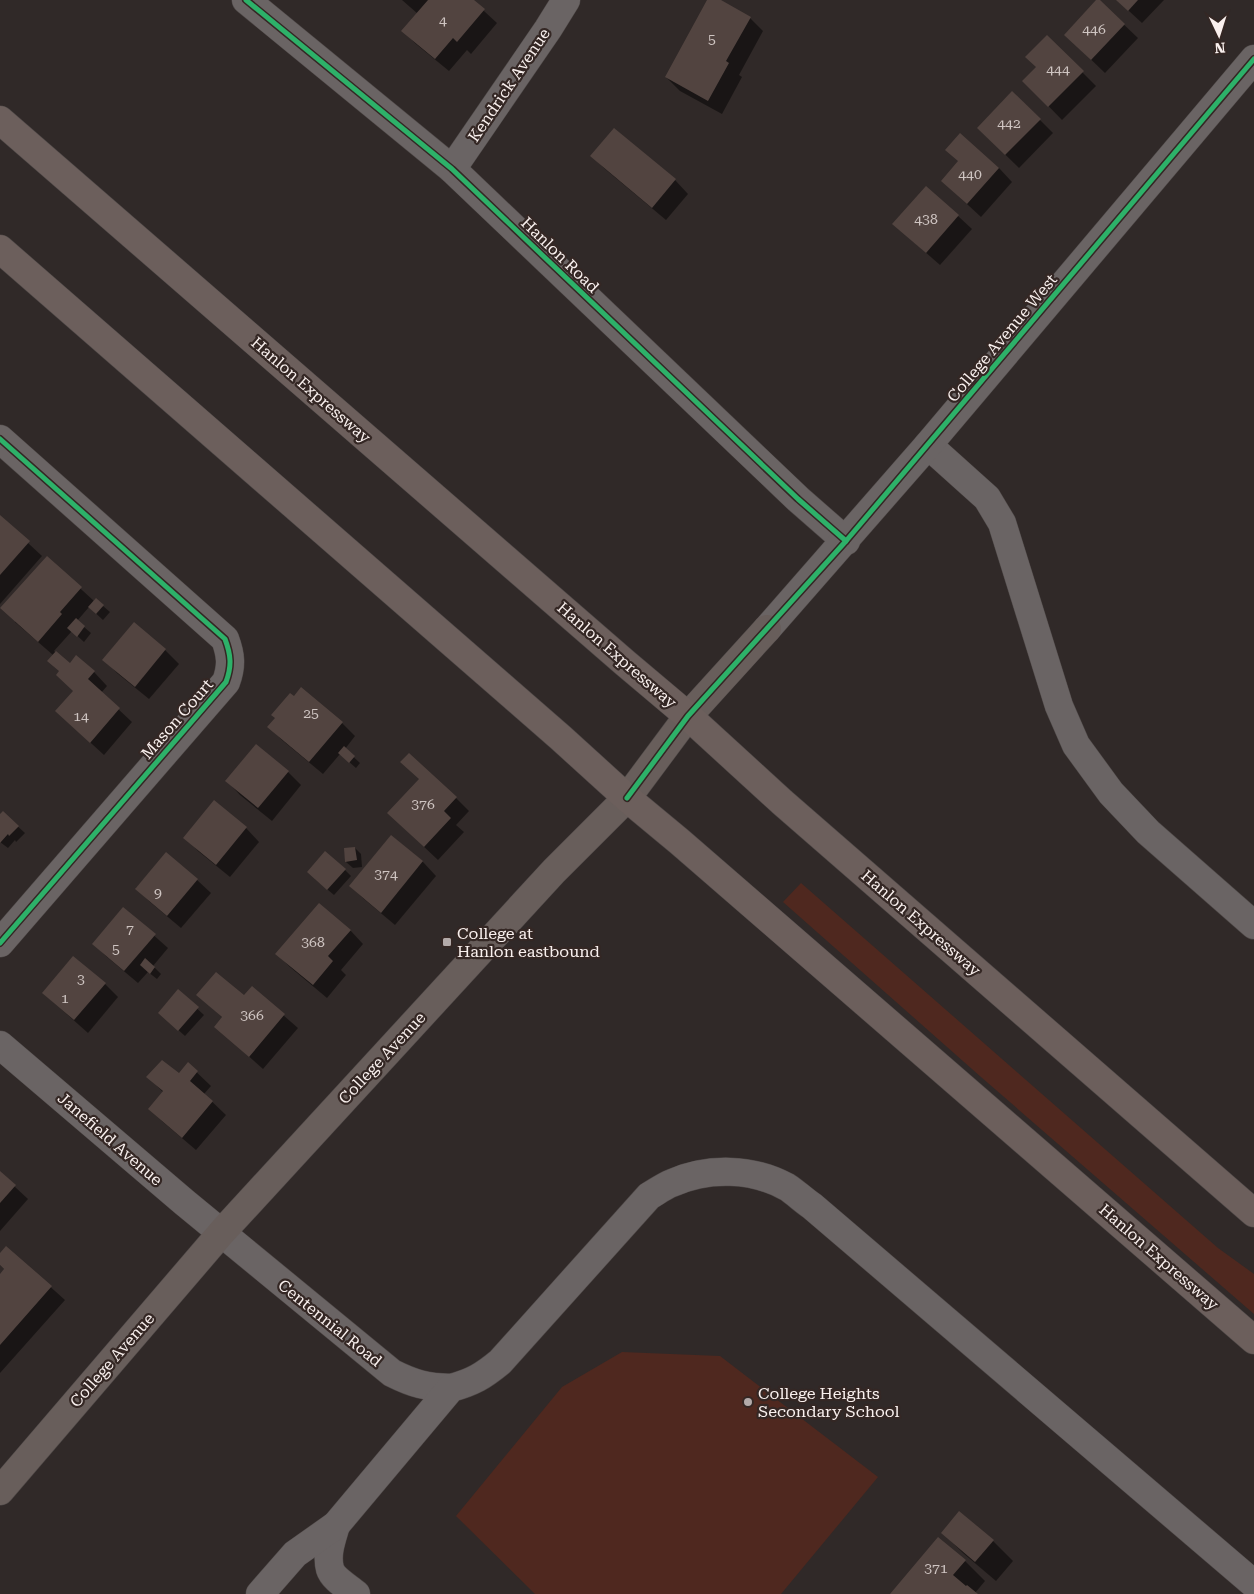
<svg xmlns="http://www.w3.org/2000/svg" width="1254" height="1594" font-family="'Roboto Serif',serif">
<rect width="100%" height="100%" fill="#302928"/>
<g fill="#4f281f">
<polygon points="801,883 1218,1248 1254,1274 1254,1314 981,1077 783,902"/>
<polygon points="622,1352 720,1356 878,1477 781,1594 535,1594 456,1516 562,1387"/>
</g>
<g fill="#0007">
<polygon points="402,0 472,0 497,23 471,54 467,50 449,71 416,44 403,31 418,14"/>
<polygon points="709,0 718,0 750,18 763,31 739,75 742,77 722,114 680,91 666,77"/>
<polygon points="1098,0 1138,38 1105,73 1079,48"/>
<polygon points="1117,0 1164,0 1142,23"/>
<polygon points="1047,37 1096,86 1062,120 1024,81 1038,67"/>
<polygon points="1040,120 1053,133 1019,168 978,128"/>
<polygon points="592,156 675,180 688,194 666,220 605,169"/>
<polygon points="999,168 1012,182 981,217 942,181"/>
<polygon points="958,216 972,229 940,265 908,237"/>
<polygon points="0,517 42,556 0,604"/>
<polygon points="47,558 94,601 96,600 110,612 103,620 89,607 77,621 91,633 84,642 72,631 54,651 70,665 94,672 107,686 101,693 132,722 104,755 56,711 74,691 60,672 53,655 15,622"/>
<polygon points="134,624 165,650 179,664 149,699 117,673 104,659"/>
<polygon points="277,718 342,723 355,736 345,749 360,763 356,768 340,754 323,774 282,740 269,727"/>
<polygon points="257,746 288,772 301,785 272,821 240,795 227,781"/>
<polygon points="456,798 469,811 456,825 464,832 438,860 388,813"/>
<polygon points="215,802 246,828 259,842 230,877 198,851 185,837"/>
<polygon points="3,813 25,833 16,842 15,840 8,848 0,842 0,816"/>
<polygon points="391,836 423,862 436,876 395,925 364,899 350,886"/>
<polygon points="355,848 361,854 362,867 353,868 346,862"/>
<polygon points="166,854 197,880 211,893 181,928 150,902 136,888"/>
<polygon points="345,870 351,876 334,895 315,879"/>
<polygon points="123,908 168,948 153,966 161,974 157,979 148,972 138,983 107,957 94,944"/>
<polygon points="350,930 363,944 341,970 346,975 327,998 290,967 277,954"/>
<polygon points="105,984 118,997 88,1033 43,993"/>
<polygon points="252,988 298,1028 263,1069 216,1027 223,1018 198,995 244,997"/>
<polygon points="178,991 204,1015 185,1036 166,1019"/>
<polygon points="188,1064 211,1086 204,1094 226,1115 196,1150 163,1122 149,1109 163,1092 148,1077 179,1075"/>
<polygon points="0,1173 28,1199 0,1231"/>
<polygon points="6,1247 65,1300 0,1373 0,1276 5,1270 0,1265 0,1255"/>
<polygon points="943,1533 993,1541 1013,1561 996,1581 963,1553"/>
<polygon points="965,1561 985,1581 975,1593 976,1594 892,1594"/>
</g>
<g fill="#524440">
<polygon points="428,0 474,0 485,9 457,42 453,38 435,59 401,31"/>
<polygon points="707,0 721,0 751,17 726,61 729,63 708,101 665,77"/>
<polygon points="1096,0 1100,0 1125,24 1091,60 1064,35"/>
<polygon points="1116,0 1138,0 1128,11"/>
<polygon points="1047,35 1084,71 1048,107 1022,81 1036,67 1025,57"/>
<polygon points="1012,91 1041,119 1005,155 977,128"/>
<polygon points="614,128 676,179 652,208 590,156"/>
<polygon points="960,133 999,168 967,204 941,181 958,161 945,150"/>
<polygon points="926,186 959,215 926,253 892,224"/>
<polygon points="0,515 30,541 0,575"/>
<polygon points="47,556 82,587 60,612 62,614 38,642 0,608"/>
<polygon points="96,598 104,605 96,614 88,607"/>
<polygon points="76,618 85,626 77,637 67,628"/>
<polygon points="134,622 166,649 135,687 102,660"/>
<polygon points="56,651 70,663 76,655 95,671 88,679 120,708 90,743 55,711 73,691 56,675 59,671 47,661"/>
<polygon points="301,687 343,722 309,762 267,727 275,718 271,715 290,693 294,696"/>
<polygon points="256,744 289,771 258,808 225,781"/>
<polygon points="344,746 355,756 349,763 338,753"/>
<polygon points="409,753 457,797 444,811 451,818 424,847 387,813 419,779 400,762"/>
<polygon points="214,800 247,827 216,865 183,838"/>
<polygon points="3,811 19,826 9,836 8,834 0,843 0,814"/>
<polygon points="391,835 423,861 381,913 349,886"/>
<polygon points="355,847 357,860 345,862 344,848"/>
<polygon points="325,851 346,869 327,890 307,872"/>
<polygon points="166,852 198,879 167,916 135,889"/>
<polygon points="319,903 351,930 328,956 333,961 313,985 275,954"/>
<polygon points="123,907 156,934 124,971 92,944"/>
<polygon points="73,956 106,983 74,1020 42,993"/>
<polygon points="145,958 155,967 150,974 140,965"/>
<polygon points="216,972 244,995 252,986 285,1014 249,1057 214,1027 222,1017 196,995"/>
<polygon points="178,989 199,1007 178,1031 158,1013"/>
<polygon points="162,1060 179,1073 188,1062 198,1071 190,1081 213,1101 182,1138 148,1109 163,1091 146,1077"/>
<polygon points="0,1171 16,1185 0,1203"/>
<polygon points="6,1246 52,1286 0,1345 0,1274 4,1269 0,1265 0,1253"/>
<polygon points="959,1511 994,1540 975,1562 941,1533"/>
<polygon points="938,1537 966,1560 953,1575 966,1586 967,1585 978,1594 890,1594"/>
</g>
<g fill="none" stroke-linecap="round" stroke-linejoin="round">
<defs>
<g id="minor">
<polyline points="246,0 452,169 798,499 846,541"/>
<polyline points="452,169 548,29 566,0"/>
<path d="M0,439L225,639C231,655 232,666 226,682L0,943"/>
<polyline points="928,445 987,498 1002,523 1059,706 1076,745 1111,793 1148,832 1254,925"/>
<polyline points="767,629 928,445 1254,59"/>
<path d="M0,1045L184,1202L392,1373C414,1384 426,1387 451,1388"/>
<path d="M336,1525C332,1539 326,1554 330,1569C333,1579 348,1587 356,1594"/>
<path d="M260,1594L295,1554L336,1525L451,1388C473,1382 483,1376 500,1362L649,1196C656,1192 664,1186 672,1183C708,1167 753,1168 787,1187C795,1192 803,1200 812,1206L1254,1584"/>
</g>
<polyline id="major" points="0,1491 222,1232 554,871 627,798 688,716 767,629"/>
<g id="highway">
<polyline points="0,120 624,662 688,716 782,802 1254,1213"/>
<polyline points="0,249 561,738 627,798 680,842 1254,1340"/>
</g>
</defs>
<use href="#minor" stroke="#4d4746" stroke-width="29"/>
<use href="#major" stroke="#4d4746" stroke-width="29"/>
<use href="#highway" stroke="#4d4746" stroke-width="29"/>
<use href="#minor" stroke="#6a6464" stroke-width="28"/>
<use href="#major" stroke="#685e5b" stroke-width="28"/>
<use href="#highway" stroke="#6c5f5c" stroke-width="28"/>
<defs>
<g id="cycleway">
<polyline points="246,0 452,169 798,499 846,541"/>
<path d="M0,439L225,639C231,655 232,666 226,682L0,943"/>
<polyline points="627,798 688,716 846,541 1254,59"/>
</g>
</defs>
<use href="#cycleway" stroke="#342724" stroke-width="8"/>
<use href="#cycleway" stroke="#2db169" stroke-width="5"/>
</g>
<g fill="#b3aaa9" stroke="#342724" stroke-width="2">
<rect x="442" y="937" width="10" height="10" rx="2.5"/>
<circle cx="748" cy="1402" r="5"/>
</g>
<g text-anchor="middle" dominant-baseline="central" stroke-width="4.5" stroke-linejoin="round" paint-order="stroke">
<g font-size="14" fill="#cfc5c2">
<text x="443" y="20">4</text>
<text x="1094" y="29">446</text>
<text x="712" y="39">5</text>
<text x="1058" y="69">444</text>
<text x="1009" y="123">442</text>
<text x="970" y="174">440</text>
<text x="926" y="219">438</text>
<text x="311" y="713">25</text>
<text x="81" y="716">14</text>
<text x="423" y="804">376</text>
<text x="386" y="874">374</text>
<text x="158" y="893">9</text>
<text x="130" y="929">7</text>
<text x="313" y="942">368</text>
<text x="116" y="949">5</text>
<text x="81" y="979">3</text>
<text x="65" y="998">1</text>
<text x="252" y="1015">366</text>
<text x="936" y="1568">371</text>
</g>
<g font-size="16" fill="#f9f0ee" stroke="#342724">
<text transform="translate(509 85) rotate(-56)">Kendrick Avenue</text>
<text transform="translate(560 255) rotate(44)">Hanlon Road</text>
<text transform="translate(1002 338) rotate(-50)">College Avenue West</text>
<text transform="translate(311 390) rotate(41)">Hanlon Expressway</text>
<text transform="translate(617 655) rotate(41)">Hanlon Expressway</text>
<text transform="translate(177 719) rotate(-49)">Mason Court</text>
<text transform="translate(921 923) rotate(41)">Hanlon Expressway</text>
<text transform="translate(382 1058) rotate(-47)">College Avenue</text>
<text transform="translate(110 1139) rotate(41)">Janefield Avenue</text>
<text transform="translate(1159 1257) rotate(41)">Hanlon Expressway</text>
<text transform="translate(330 1323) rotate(39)">Centennial Road</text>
<text transform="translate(112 1360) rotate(-49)">College Avenue</text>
</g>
<g font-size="16" fill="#f9f0ee" stroke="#342724" text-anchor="start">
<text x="457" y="933">College at<tspan x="457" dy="18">Hanlon eastbound</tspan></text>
<text x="758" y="1393">College Heights<tspan x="758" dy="18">Secondary School</tspan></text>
</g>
</g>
<g transform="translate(1219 35) rotate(176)" stroke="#342724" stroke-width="4" paint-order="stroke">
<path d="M0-4L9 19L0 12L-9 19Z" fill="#f9f0ee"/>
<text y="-8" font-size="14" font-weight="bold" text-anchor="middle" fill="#f9f0ee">N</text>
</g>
</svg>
